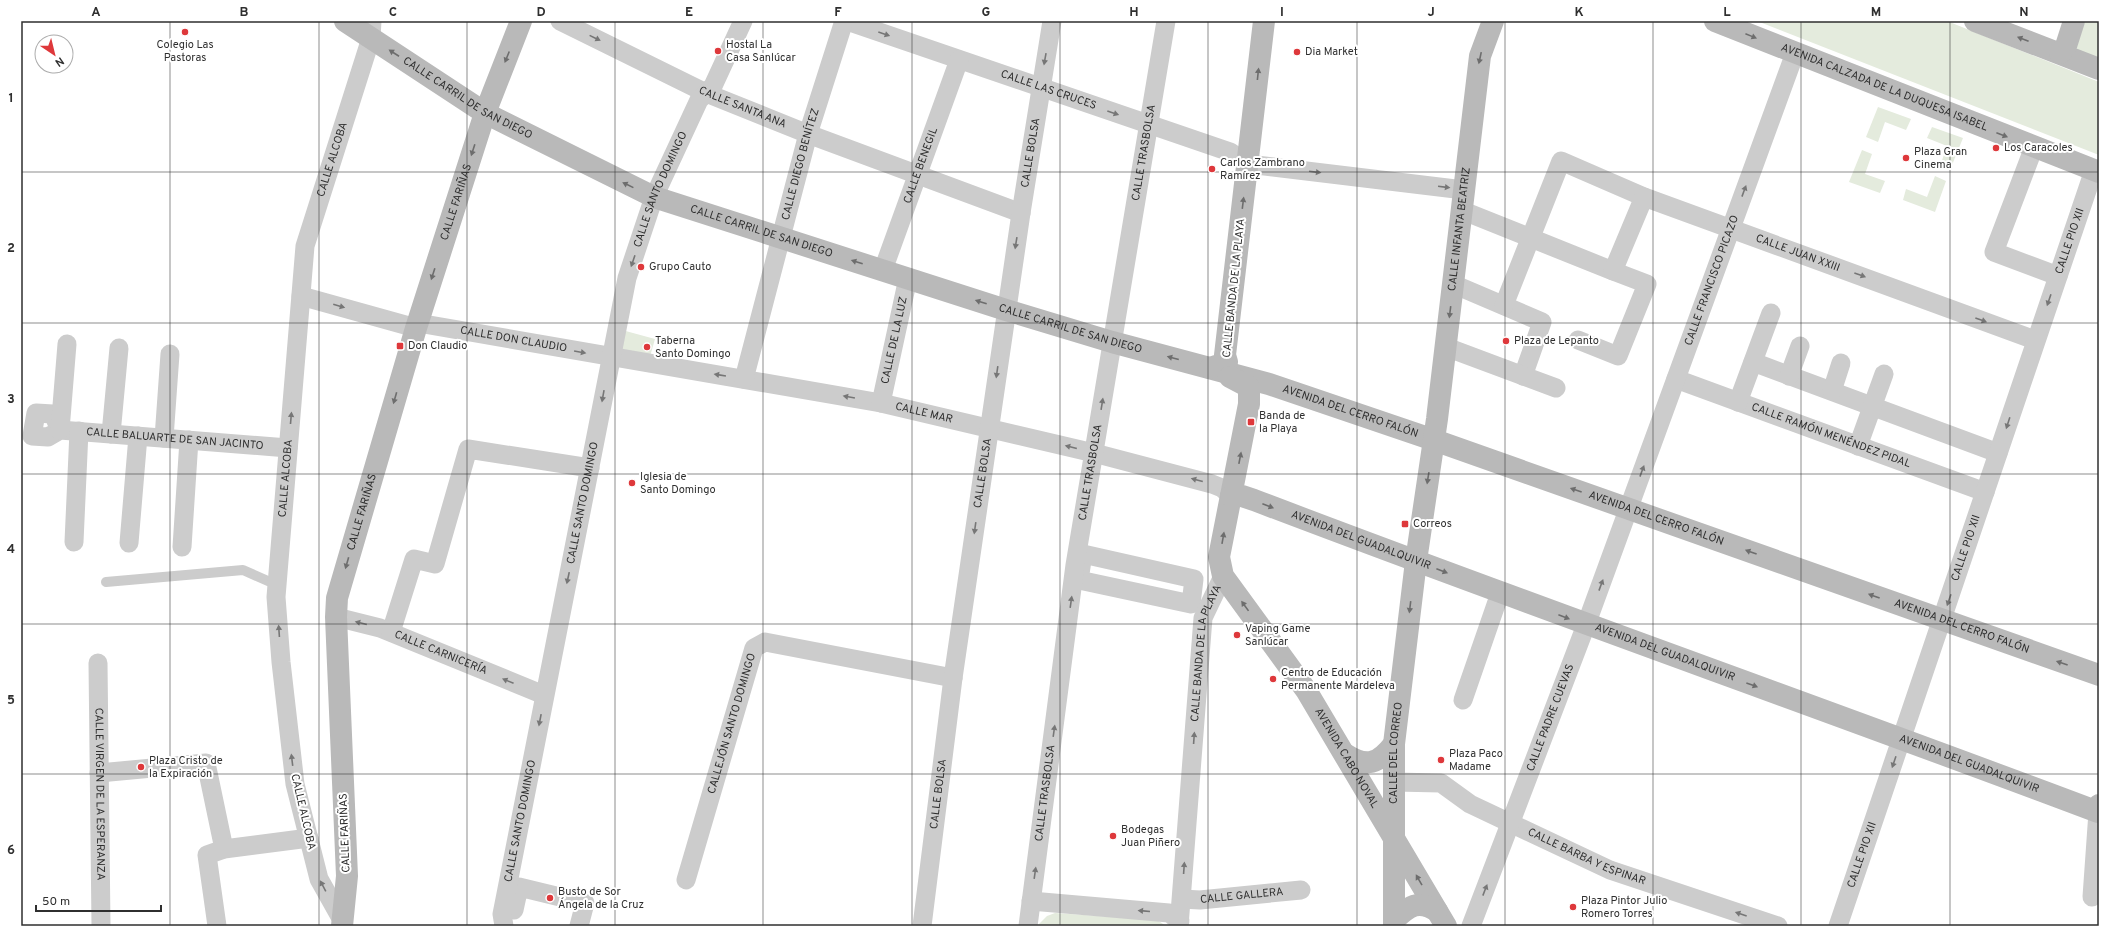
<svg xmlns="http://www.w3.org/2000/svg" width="2120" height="947" font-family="Overpass,sans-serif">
<rect width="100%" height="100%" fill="#fff"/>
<g fill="#e4ebdd">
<polygon points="1757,21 1947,21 2099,82 2099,155"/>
<polygon points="2083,21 2099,21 2099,59 2078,50 2076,47"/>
<polygon points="1878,107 1911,119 1906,130 1885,122 1878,142 1866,137"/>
<polygon points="1932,127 1963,138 1950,170 1940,166 1947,146 1927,138"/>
<polygon points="1862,150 1872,154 1865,174 1885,181 1880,193 1849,182"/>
<polygon points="1935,176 1946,181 1935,212 1903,200 1906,189 1927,197"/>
<polygon points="622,330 655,339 649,360 620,354"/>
<polygon points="1055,913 1157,920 1166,926 1037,926 1047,916"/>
</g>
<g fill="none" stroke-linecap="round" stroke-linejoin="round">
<polyline stroke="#ccc" stroke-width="10" points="106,582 243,570 277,585"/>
<g stroke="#ccc" stroke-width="19">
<path id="s1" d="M560,21L706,93L808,134L1021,213"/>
<path id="s2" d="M847,21L1230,152L1248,164L1464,190"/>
<polyline points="2034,147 1994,252 2058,276"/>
<polyline points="1461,210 1613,271"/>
<path id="s3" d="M883,270L959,60"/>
<polyline points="1453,284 1542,322 1523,376"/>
<polyline points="301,296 416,328"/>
<path id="s4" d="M1504,305L1561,161L1644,197L2035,340"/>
<path id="s5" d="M418,323L881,403L1094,453L1212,484L1222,488L1231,496"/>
<polyline points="1578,340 1618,356 1647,284 1613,271 1644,197"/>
<polyline points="1446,347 1556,388"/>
<polyline points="1753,362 1998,453"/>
<polyline points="1789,376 1800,346"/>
<path id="s6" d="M744,379L808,134L844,21"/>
<path id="s7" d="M1676,379L1985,492"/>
<polyline points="1832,391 1841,363"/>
<polyline points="1738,402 1771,313"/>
<path id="s8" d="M881,403L908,278"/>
<path id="s9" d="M60,430L53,414L36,413L32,436L48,437L60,430L288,448"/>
<polyline points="60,430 67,344"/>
<polyline points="111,434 119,348"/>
<polyline points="164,438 170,354"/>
<polyline points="1858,446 1884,374"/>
<polyline points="74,542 79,431"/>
<polyline points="129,543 138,436"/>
<polyline points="182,547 189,440"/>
<polygon points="1083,554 1194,579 1191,604 1079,580"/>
<path id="s10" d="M336,617L380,628L544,695"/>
<polyline points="391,632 414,559 435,564 468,449 590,468"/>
<path id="s11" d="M98,663L101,926"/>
<polyline points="1463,700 1500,593"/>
<polyline points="99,773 206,763 224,849"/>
<path id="s12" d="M1394,782L1441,783L1470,804L1610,870L1778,926"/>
<path id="s13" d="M686,880L754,648L765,642L953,678"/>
<polyline points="2092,897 2098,812"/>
<path id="s14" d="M1182,899L1200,900L1301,890"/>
<polyline points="1031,901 1169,913 1180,921"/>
<polyline points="514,910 519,887 585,903 579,926"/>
<path id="s15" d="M342,920L319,879L295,784L281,662L276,597L305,246L371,38L372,21"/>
<polyline points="217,926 207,855 224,849 309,838"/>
<path id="s16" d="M504,926L502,914L504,904L627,278L654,197L699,100L713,86L743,21"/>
<path id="s17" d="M922,926L953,678L1021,213L1052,21"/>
<path id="s18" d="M1028,926L1075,565L1166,21"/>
<path id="s19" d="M1179,926L1203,618L1223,576"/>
<path id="s20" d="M1471,926L1586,625L1795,53"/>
<path id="s21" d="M1838,926L2094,170"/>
</g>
<g stroke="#b9b9b9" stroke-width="22">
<path id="s22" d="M345,21L485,113L654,197L1006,310L1112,342L1269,384L1434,440L2099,675"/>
<path id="s23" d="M1715,21L2099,172"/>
<polyline points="1975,21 2099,69"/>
<polyline points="2060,53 2066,46 2074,21"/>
<polyline points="1210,368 1227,362 1225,355 1264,21"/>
<path id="s24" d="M1230,377L1249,387V404L1219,557L1223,576L1306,690L1446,926"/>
<path id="s25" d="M1231,496H1242L1254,500C1534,607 1817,706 2098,812L2099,805"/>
<path d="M1345,754C1367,768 1378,764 1394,744"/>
<path d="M1394,920C1409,906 1418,899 1437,911"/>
<path id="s26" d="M342,926L347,876L336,617L337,598L416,328L485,113L521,21"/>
<path id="s27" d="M1394,926V744L1416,561L1437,419L1480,56L1493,21"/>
</g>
</g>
<defs><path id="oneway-solid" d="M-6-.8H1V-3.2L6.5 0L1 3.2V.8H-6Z"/></defs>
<g fill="#767676">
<use href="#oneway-solid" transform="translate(884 34) rotate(19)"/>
<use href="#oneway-solid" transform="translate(595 38) rotate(26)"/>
<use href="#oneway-solid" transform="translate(1045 59) rotate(100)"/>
<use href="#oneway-solid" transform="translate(1113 113) rotate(19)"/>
<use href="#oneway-solid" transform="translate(1315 172) rotate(7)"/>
<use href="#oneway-solid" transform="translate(1444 187) rotate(7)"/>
<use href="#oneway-solid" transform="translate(1744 191) rotate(-70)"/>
<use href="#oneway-solid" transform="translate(1016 243) rotate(99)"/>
<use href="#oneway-solid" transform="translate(633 261) rotate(109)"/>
<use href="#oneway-solid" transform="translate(1860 275) rotate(20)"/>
<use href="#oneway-solid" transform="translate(2049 300) rotate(109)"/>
<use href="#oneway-solid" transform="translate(339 306) rotate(16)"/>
<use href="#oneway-solid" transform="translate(1981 320) rotate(20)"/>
<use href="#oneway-solid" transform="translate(580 352) rotate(10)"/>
<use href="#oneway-solid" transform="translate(997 372) rotate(98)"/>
<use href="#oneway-solid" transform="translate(720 375) rotate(-171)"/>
<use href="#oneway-solid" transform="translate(603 396) rotate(100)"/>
<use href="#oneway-solid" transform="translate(849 397) rotate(-170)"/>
<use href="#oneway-solid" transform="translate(1102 404) rotate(-81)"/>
<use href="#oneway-solid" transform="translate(291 418) rotate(-85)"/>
<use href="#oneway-solid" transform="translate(2008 423) rotate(108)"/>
<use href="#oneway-solid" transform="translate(1071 447) rotate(-166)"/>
<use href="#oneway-solid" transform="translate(1642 471) rotate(-70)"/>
<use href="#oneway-solid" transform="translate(1197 480) rotate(-165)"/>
<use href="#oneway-solid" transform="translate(975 528) rotate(98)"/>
<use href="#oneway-solid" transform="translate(568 578) rotate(102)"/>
<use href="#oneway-solid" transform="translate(1601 585) rotate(-70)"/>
<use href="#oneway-solid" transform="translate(1949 600) rotate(109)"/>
<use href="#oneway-solid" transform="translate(1071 602) rotate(-82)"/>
<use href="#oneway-solid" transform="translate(361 623) rotate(-166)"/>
<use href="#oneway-solid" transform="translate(279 631) rotate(-94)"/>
<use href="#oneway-solid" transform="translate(508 681) rotate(-158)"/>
<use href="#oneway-solid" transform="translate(540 720) rotate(101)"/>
<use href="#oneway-solid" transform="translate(1054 731) rotate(-82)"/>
<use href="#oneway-solid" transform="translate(1194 738) rotate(-86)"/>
<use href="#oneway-solid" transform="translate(292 760) rotate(-97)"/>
<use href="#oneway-solid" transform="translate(1894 762) rotate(109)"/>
<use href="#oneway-solid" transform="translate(1184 868) rotate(-86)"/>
<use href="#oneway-solid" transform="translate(1035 873) rotate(-82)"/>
<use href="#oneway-solid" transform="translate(323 886) rotate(-118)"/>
<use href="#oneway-solid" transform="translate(1485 890) rotate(-69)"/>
<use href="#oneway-solid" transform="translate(1144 911) rotate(-175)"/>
<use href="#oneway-solid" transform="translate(1741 914) rotate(-161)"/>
</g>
<g fill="#6d6d6d">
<use href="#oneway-solid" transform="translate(1751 36) rotate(22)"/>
<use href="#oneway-solid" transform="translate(2023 39) rotate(-159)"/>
<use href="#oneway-solid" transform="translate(394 53) rotate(-147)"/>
<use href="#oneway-solid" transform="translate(507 57) rotate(112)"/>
<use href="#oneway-solid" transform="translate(1480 58) rotate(102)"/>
<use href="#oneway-solid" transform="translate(1258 74) rotate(-84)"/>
<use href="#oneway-solid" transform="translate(2002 135) rotate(21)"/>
<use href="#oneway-solid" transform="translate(473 150) rotate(108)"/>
<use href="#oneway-solid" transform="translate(628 185) rotate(-154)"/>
<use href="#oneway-solid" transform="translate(1243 203) rotate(-83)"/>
<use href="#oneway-solid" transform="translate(857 262) rotate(-162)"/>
<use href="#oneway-solid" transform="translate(433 274) rotate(108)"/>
<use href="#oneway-solid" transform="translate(981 302) rotate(-162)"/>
<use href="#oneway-solid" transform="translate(1450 312) rotate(97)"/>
<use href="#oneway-solid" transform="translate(1173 358) rotate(-165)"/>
<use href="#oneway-solid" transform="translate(395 398) rotate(106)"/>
<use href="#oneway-solid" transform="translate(1240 458) rotate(-79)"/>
<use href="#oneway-solid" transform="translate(1428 478) rotate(99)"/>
<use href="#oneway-solid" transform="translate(1576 490) rotate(-161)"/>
<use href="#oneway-solid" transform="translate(1268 506) rotate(21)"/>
<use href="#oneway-solid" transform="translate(1223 538) rotate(-80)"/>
<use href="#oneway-solid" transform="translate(1751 552) rotate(-160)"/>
<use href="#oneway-solid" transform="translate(347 563) rotate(106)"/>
<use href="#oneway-solid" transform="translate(1442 571) rotate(21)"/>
<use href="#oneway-solid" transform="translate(1874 596) rotate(-160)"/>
<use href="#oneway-solid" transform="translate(1245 606) rotate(-126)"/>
<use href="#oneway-solid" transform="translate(1410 607) rotate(97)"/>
<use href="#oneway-solid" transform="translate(1564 617) rotate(21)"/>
<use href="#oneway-solid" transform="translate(2062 663) rotate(-161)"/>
<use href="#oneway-solid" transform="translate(1752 685) rotate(20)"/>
<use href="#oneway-solid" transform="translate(1419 880) rotate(-120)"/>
</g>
<path fill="none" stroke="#2f2f2f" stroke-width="1" stroke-opacity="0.55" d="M170,21V926M319,21V926M467,21V926M615,21V926M763,21V926M912,21V926M1060,21V926M1208,21V926M1357,21V926M1505,21V926M1653,21V926M1801,21V926M1950,21V926M21,172H2099M21,323H2099M21,474H2099M21,624H2099M21,774H2099"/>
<g fill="#de383b" stroke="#fff" stroke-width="1.5">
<circle cx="185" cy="32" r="4"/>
<circle cx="718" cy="51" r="4"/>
<circle cx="1297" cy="52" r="4"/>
<circle cx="1996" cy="148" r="4"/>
<circle cx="1906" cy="158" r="4"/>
<circle cx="1212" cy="169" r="4"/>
<circle cx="641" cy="267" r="4"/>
<circle cx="1506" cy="341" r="4"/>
<rect x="396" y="342" width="8" height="8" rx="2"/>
<circle cx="647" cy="347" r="4"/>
<rect x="1247" y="418" width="8" height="8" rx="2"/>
<circle cx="632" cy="483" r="4"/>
<rect x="1401" y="520" width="8" height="8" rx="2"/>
<circle cx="1237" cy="635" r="4"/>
<circle cx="1273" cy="679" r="4"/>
<circle cx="1441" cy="760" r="4"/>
<circle cx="141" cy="767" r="4"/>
<circle cx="1113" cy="836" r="4"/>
<circle cx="550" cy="898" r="4"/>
<circle cx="1573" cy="907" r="4"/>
</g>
<g text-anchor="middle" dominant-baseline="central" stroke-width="4" stroke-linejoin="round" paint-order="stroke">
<g font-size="11" fill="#2f2f2f" stroke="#fff" text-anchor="start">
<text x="185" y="45" text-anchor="middle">Colegio Las<tspan x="185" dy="13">Pastoras</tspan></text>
<text x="726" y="45">Hostal La<tspan x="726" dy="13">Casa Sanlúcar</tspan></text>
<text x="1305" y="52">Dia Market</text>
<text x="2004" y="148">Los Caracoles</text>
<text x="1914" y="152">Plaza Gran<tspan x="1914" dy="13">Cinema</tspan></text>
<text x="1220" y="163">Carlos Zambrano<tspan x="1220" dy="13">Ramírez</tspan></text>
<text x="649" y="267">Grupo Cauto</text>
<text x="655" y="341">Taberna<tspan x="655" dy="13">Santo Domingo</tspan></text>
<text x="1514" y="341">Plaza de Lepanto</text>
<text x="408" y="346">Don Claudio</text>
<text x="1259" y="416">Banda de<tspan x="1259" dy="13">la Playa</tspan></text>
<text x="640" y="477">Iglesia de<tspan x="640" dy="13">Santo Domingo</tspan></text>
<text x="1413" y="524">Correos</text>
<text x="1245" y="629">Vaping Game<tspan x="1245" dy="13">Sanlúcar</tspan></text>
<text x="1281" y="673">Centro de Educación<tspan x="1281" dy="13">Permanente Mardeleva</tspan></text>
<text x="1449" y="754">Plaza Paco<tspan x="1449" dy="13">Madame</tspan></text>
<text x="149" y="761">Plaza Cristo de<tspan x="149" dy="13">la Expiración</tspan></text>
<text x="1121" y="830">Bodegas<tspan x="1121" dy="13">Juan Piñero</tspan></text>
<text x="558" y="892">Busto de Sor<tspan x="558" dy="13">Ángela de la Cruz</tspan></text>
<text x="1581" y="901">Plaza Pintor Julio<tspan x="1581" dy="13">Romero Torres</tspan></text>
</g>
<g font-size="11" fill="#2f2f2f" stroke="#fff">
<text stroke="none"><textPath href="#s23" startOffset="182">AVENIDA CALZADA DE LA DUQUESA ISABEL</textPath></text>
<text stroke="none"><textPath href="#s2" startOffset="213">CALLE LAS CRUCES</textPath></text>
<text stroke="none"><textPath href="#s22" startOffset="145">CALLE CARRIL DE SAN DIEGO</textPath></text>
<text stroke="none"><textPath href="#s1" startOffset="202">CALLE SANTA ANA</textPath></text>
<text stroke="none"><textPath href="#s17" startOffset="781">CALLE BOLSA</textPath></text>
<text stroke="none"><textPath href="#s18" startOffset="782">CALLE TRASBOLSA</textPath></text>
<text stroke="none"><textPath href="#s15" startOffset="776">CALLE ALCOBA</textPath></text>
<text stroke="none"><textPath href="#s6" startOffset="222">CALLE DIEGO BENÍTEZ</textPath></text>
<text stroke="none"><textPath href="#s3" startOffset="111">CALLE BENEGIL</textPath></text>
<text stroke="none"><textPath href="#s16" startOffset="755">CALLE SANTO DOMINGO</textPath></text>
<text stroke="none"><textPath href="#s26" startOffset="742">CALLE FARIÑAS</textPath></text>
<text stroke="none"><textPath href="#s27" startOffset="701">CALLE INFANTA BEATRIZ</textPath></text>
<text stroke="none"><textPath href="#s22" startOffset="469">CALLE CARRIL DE SAN DIEGO</textPath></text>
<text stroke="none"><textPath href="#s21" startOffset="723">CALLE PIO XII</textPath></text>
<text stroke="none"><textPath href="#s4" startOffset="409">CALLE JUAN XXIII</textPath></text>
<text stroke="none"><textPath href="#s20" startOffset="689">CALLE FRANCISCO PICAZO</textPath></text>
<text transform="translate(1234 288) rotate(-84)">CALLE BANDA DE LA PLAYA</text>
<text stroke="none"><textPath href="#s22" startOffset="793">CALLE CARRIL DE SAN DIEGO</textPath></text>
<text stroke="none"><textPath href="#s5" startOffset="97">CALLE DON CLAUDIO</textPath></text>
<text stroke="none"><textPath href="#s8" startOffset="64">CALLE DE LA LUZ</textPath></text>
<text stroke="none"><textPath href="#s22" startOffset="1085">AVENIDA DEL CERRO FALÓN</textPath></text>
<text stroke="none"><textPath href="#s5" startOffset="514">CALLE MAR</textPath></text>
<text stroke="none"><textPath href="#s7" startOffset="165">CALLE RAMÓN MENÉNDEZ PIDAL</textPath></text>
<text stroke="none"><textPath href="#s9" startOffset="203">CALLE BALUARTE DE SAN JACINTO</textPath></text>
<text stroke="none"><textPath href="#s17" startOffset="457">CALLE BOLSA</textPath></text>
<text stroke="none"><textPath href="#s18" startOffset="458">CALLE TRASBOLSA</textPath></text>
<text stroke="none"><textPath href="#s15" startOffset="452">CALLE ALCOBA</textPath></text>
<text stroke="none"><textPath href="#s16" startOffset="431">CALLE SANTO DOMINGO</textPath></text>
<text stroke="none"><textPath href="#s26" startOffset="418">CALLE FARIÑAS</textPath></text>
<text stroke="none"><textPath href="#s22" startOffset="1409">AVENIDA DEL CERRO FALÓN</textPath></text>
<text stroke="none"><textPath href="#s25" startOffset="138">AVENIDA DEL GUADALQUIVIR</textPath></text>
<text stroke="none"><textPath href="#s21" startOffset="399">CALLE PIO XII</textPath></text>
<text stroke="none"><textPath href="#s22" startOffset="1733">AVENIDA DEL CERRO FALÓN</textPath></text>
<text stroke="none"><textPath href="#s10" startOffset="111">CALLE CARNICERÍA</textPath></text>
<text stroke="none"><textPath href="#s25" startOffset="462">AVENIDA DEL GUADALQUIVIR</textPath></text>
<text stroke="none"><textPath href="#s19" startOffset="275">CALLE BANDA DE LA PLAYA</textPath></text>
<text stroke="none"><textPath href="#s20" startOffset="223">CALLE PADRE CUEVAS</textPath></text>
<text stroke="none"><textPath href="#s13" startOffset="163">CALLEJÓN SANTO DOMINGO</textPath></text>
<text stroke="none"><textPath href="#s27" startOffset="173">CALLE DEL CORREO</textPath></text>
<text stroke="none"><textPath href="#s24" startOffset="434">AVENIDA CABO NOVAL</textPath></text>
<text stroke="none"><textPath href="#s25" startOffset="786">AVENIDA DEL GUADALQUIVIR</textPath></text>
<text stroke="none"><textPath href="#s18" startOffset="134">CALLE TRASBOLSA</textPath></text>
<text stroke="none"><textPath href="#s11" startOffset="131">CALLE VIRGEN DE LA ESPERANZA</textPath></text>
<text stroke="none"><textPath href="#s17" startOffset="133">CALLE BOLSA</textPath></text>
<text transform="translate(303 812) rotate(77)">CALLE ALCOBA</text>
<text stroke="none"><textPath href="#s16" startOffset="107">CALLE SANTO DOMINGO</textPath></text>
<text transform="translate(345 833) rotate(-92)">CALLE FARIÑAS</text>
<text stroke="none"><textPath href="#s21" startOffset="75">CALLE PIO XII</textPath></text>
<text stroke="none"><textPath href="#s12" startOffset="211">CALLE BARBA Y ESPINAR</textPath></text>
<text stroke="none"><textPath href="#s14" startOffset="60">CALLE GALLERA</textPath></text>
</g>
</g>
<rect width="2120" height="947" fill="none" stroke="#ffffff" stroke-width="44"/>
<g transform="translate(54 54) rotate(145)"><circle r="19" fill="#ffffff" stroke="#acacac"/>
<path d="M0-3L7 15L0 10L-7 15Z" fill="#de383b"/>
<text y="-6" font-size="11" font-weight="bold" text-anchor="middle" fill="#2f2f2f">N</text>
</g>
<path d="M36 905v6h125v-6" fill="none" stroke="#2f2f2f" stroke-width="2"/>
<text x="42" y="905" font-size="12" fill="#2f2f2f" stroke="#ffffff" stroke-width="3" paint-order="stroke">50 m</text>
<rect x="22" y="22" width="2076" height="903" fill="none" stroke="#2f2f2f" stroke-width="1.5"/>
<g font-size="13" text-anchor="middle" font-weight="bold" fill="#2f2f2f">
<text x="96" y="16">A</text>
<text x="244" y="16">B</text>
<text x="393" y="16">C</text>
<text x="541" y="16">D</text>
<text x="689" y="16">E</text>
<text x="838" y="16">F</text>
<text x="986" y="16">G</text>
<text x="1134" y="16">H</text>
<text x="1282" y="16">I</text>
<text x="1431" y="16">J</text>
<text x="1579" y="16">K</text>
<text x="1727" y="16">L</text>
<text x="1876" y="16">M</text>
<text x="2024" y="16">N</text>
<text x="11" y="102">1</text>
<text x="11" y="252">2</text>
<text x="11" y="403">3</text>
<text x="11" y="553">4</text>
<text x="11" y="704">5</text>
<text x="11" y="854">6</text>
</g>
</svg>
